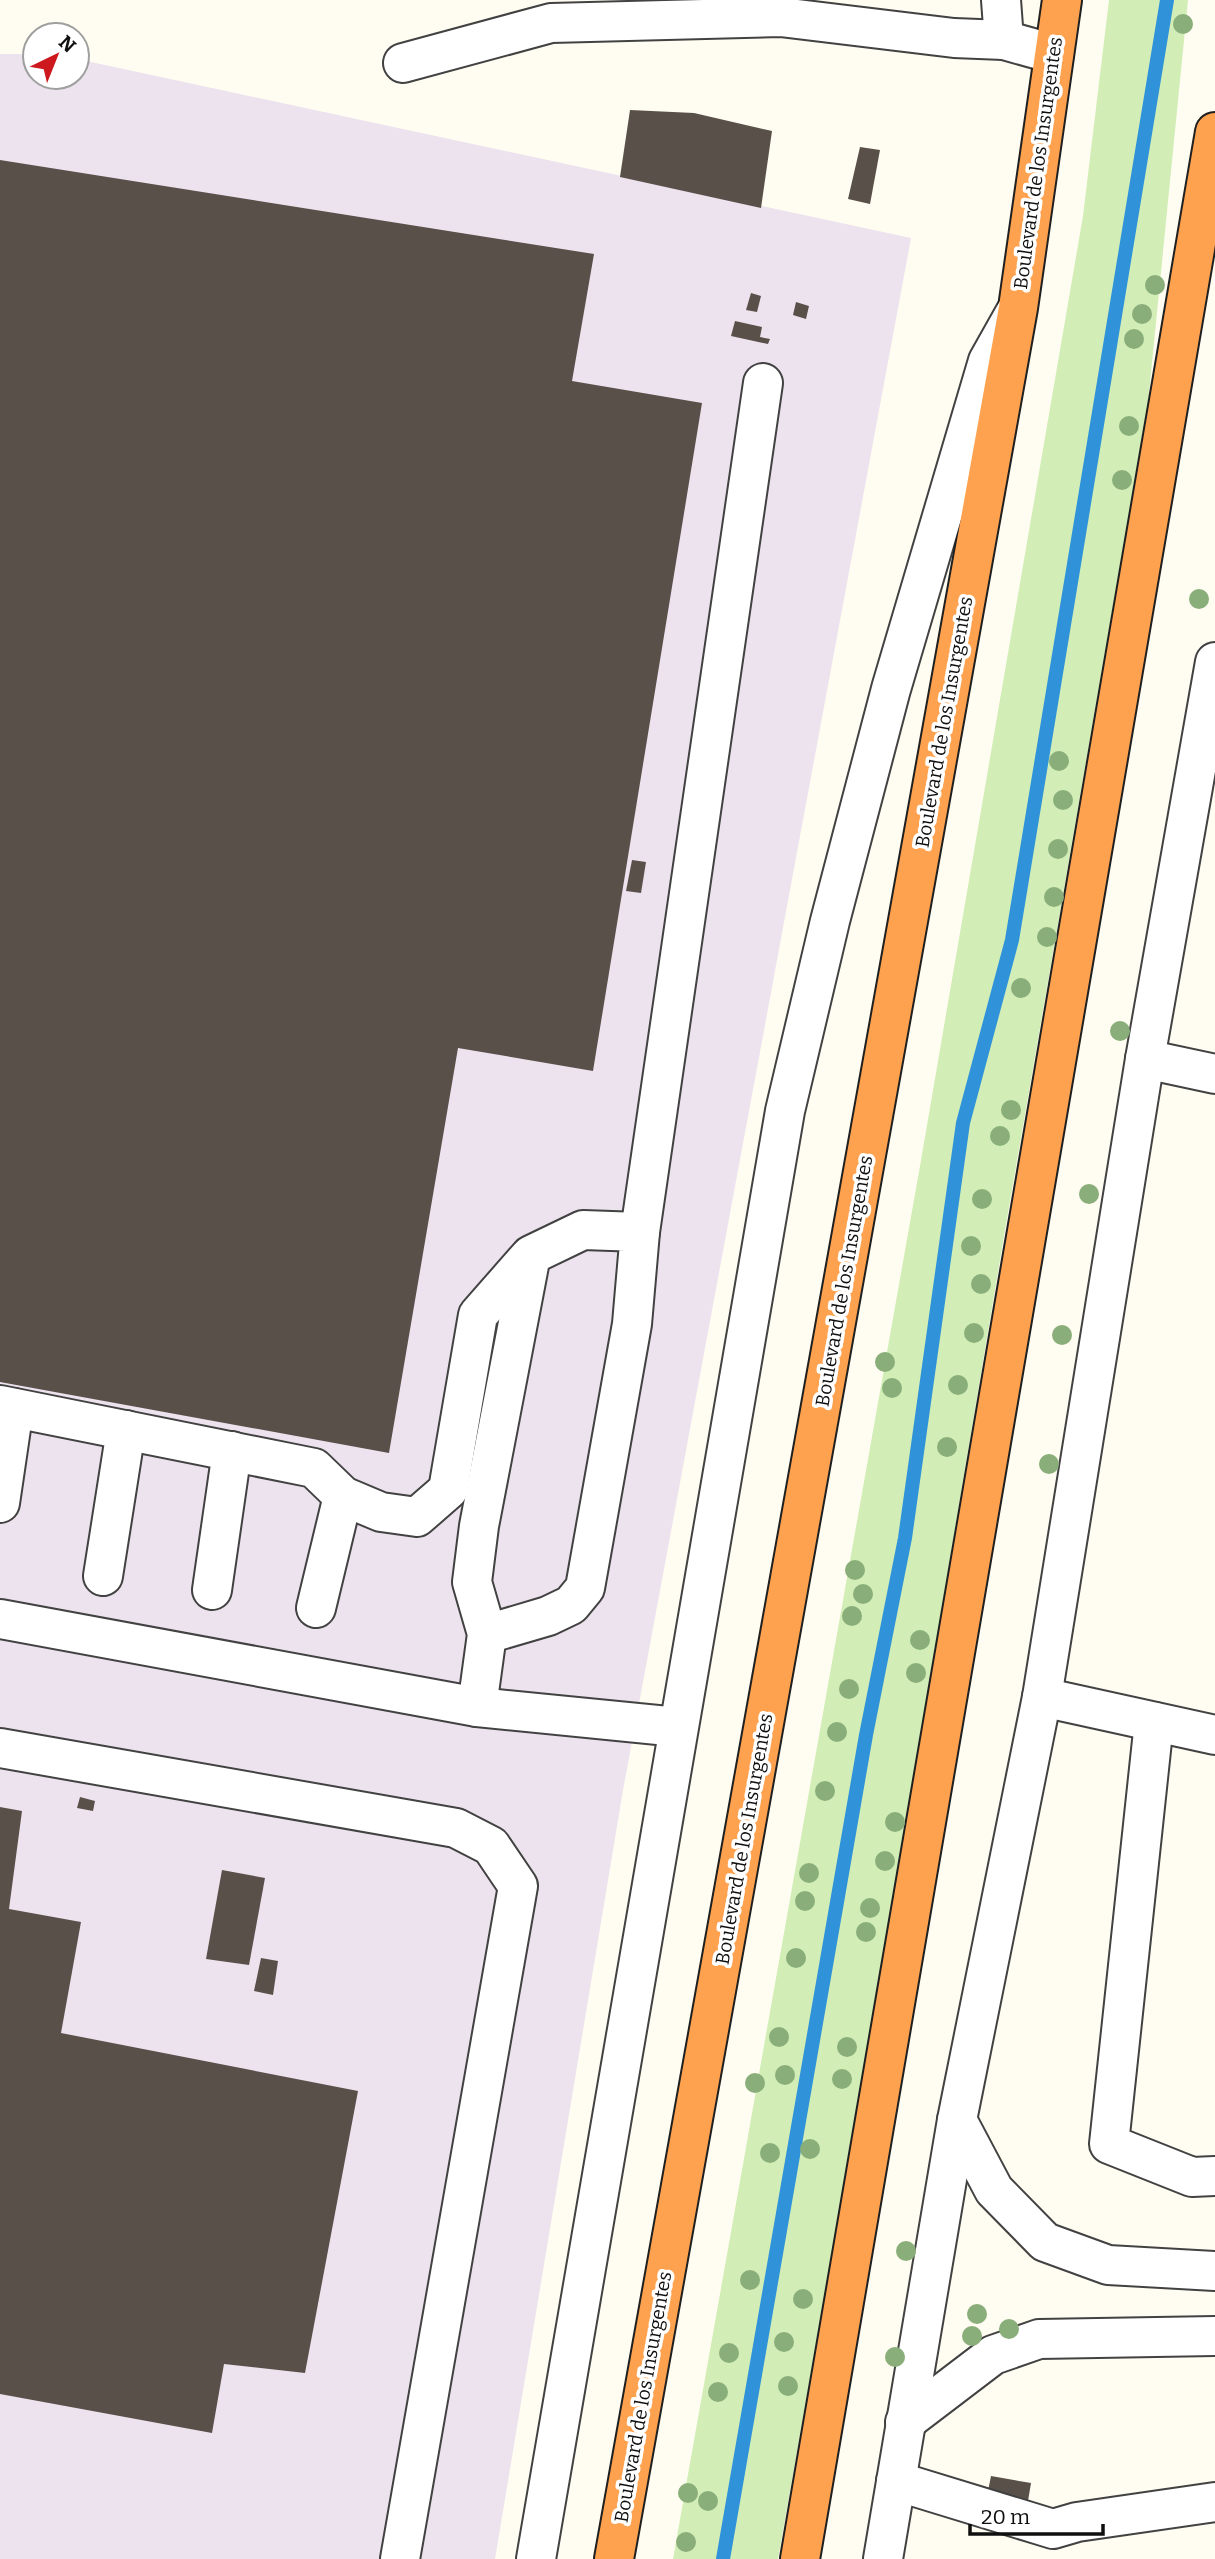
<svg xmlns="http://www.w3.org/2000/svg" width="1215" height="2559" font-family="Bitter,serif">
<rect width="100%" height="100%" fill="#fffcf1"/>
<polygon fill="#ede3ee" points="0,54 35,54 35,77 77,77 77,59 911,238 623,1790 495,2559 0,2559"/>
<polygon fill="#d2eeb6" points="1109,0 1188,0 1148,403 1004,1236 866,2060 778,2559 673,2559 920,1166 1083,216"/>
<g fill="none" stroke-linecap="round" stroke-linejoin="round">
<polyline stroke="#3093da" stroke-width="14" points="723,2559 866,1735 905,1538 963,1123 1012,940 1167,0"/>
</g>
<g fill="#59504a">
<polygon points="630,110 694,113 772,131 761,208 620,177"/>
<polygon points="860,147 880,150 870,204 848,199"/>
<polygon points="0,160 594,254 572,381 702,403 593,1071 458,1048 389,1453 0,1382"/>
<polygon points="751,293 761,296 757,312 746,310"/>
<polygon points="796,302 809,306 806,319 793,315"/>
<polygon points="735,321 762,327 760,337 770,339 768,344 731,336"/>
<polygon points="632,860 646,862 641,893 626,891"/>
<polygon points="80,1797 95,1801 93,1811 77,1808"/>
<polygon points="0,1807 22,1811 9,1909 81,1922 61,2033 358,2091 305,2373 224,2364 212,2433 0,2394"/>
<polygon points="222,1870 265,1878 249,1965 206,1959"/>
<polygon points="261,1958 278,1961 273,1995 254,1991"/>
<polygon points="991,2476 1031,2483 1028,2501 987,2496"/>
</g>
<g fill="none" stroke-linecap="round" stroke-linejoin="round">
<defs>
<g id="minor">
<polyline points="1001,0 1004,40 1054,54"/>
<polyline points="403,63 551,23 780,17 954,38 1004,40"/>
<polyline points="1145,1059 1215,1074"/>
<polyline points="640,1232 763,383"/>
<polyline points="0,1405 314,1468 343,1496 381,1512 417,1517 448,1490 478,1315 529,1257"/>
<polyline points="0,1503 14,1408"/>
<polyline points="103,1576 126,1430"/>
<polyline points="212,1590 232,1451"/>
<polyline points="316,1608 343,1496"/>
<polyline points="0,1619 477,1707 678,1727"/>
<polyline points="1042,1697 1215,1735"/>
<polyline points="477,1707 487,1634 472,1582 479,1526 531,1255 583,1230 640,1232 632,1324 585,1588 571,1605 548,1616 487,1634"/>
<polyline points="1154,1722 1109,2144 1192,2177 1215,2176"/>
<polyline points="0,1748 456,1828 491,1846 518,1886 400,2559"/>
<polyline points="957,2120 994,2190 1045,2242 1108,2265 1215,2271"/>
<polyline points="905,2422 993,2355 1039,2339 1215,2336"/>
<polyline points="896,2481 1053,2529 1077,2522 1215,2502"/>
<polyline points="536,2559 785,1111 830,921 891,689 988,361 1015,313"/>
<polyline points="883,2559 957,2120 1042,1697 1145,1059 1215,662"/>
</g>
<g id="highway">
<polyline points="614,2559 1018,308 1062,0"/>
<polyline points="800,2559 1215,132"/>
</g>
</defs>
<use href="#minor" stroke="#424242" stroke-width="42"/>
<use href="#highway" stroke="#202020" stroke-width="42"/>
<use href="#minor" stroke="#fff" stroke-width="38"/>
<use href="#highway" stroke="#ffa24f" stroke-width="38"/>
</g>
<g fill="#89ae7a">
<circle cx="1183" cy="24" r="10"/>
<circle cx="1155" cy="285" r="10"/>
<circle cx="1142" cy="314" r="10"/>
<circle cx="1134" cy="339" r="10"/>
<circle cx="1129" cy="426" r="10"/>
<circle cx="1122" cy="480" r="10"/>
<circle cx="1199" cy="599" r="10"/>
<circle cx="1059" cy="761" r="10"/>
<circle cx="1063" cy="800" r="10"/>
<circle cx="1058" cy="849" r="10"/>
<circle cx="1054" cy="897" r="10"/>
<circle cx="1047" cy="937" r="10"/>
<circle cx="1021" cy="988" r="10"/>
<circle cx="1120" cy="1031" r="10"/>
<circle cx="1011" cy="1110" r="10"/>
<circle cx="1000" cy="1136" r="10"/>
<circle cx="1089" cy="1194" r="10"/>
<circle cx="982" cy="1199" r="10"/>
<circle cx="971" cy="1246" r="10"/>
<circle cx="981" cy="1284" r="10"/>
<circle cx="974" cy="1333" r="10"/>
<circle cx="1062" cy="1335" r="10"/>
<circle cx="885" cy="1362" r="10"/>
<circle cx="958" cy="1385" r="10"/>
<circle cx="892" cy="1388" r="10"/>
<circle cx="947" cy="1447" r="10"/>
<circle cx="1049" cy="1464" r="10"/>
<circle cx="855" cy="1570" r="10"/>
<circle cx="863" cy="1594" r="10"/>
<circle cx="852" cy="1616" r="10"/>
<circle cx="920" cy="1640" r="10"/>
<circle cx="916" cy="1673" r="10"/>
<circle cx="849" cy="1689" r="10"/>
<circle cx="837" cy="1732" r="10"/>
<circle cx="825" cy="1791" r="10"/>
<circle cx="895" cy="1822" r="10"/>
<circle cx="885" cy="1861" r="10"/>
<circle cx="809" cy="1873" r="10"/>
<circle cx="805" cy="1901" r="10"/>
<circle cx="870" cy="1908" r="10"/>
<circle cx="866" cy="1932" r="10"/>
<circle cx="796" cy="1958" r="10"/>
<circle cx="779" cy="2037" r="10"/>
<circle cx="847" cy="2047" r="10"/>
<circle cx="785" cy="2075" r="10"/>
<circle cx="842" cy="2079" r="10"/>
<circle cx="755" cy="2083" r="10"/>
<circle cx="810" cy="2149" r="10"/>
<circle cx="770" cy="2153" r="10"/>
<circle cx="906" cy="2251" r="10"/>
<circle cx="750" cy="2280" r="10"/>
<circle cx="803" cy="2299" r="10"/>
<circle cx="977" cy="2314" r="10"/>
<circle cx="1009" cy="2329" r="10"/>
<circle cx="972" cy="2336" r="10"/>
<circle cx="784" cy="2342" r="10"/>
<circle cx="729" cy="2353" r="10"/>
<circle cx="895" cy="2357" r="10"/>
<circle cx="788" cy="2386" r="10"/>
<circle cx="718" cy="2392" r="10"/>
<circle cx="688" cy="2493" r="10"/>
<circle cx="708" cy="2501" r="10"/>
<circle cx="686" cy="2542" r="10"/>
</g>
<g text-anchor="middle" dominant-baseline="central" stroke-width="7" stroke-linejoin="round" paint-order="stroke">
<g font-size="19" fill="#0f0f0f" stroke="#fff">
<text transform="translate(1038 163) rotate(-82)">Boulevard de los Insurgentes</text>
<text transform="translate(944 722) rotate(-80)">Boulevard de los Insurgentes</text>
<text transform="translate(844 1281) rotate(-80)">Boulevard de los Insurgentes</text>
<text transform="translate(744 1839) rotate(-80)">Boulevard de los Insurgentes</text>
<text transform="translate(643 2397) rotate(-80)">Boulevard de los Insurgentes</text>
</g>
</g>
<g transform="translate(56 56) rotate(43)"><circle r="33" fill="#ffffff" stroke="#9f9f9f" stroke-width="2"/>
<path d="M0-5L12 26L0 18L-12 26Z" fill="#cd191e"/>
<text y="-10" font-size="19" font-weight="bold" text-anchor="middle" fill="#0f0f0f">N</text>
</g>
<path d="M970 2524v10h133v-10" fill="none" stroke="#0f0f0f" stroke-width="3.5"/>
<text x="981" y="2524" font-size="21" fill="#0f0f0f" stroke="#ffffff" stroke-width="5" paint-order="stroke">20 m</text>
</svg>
